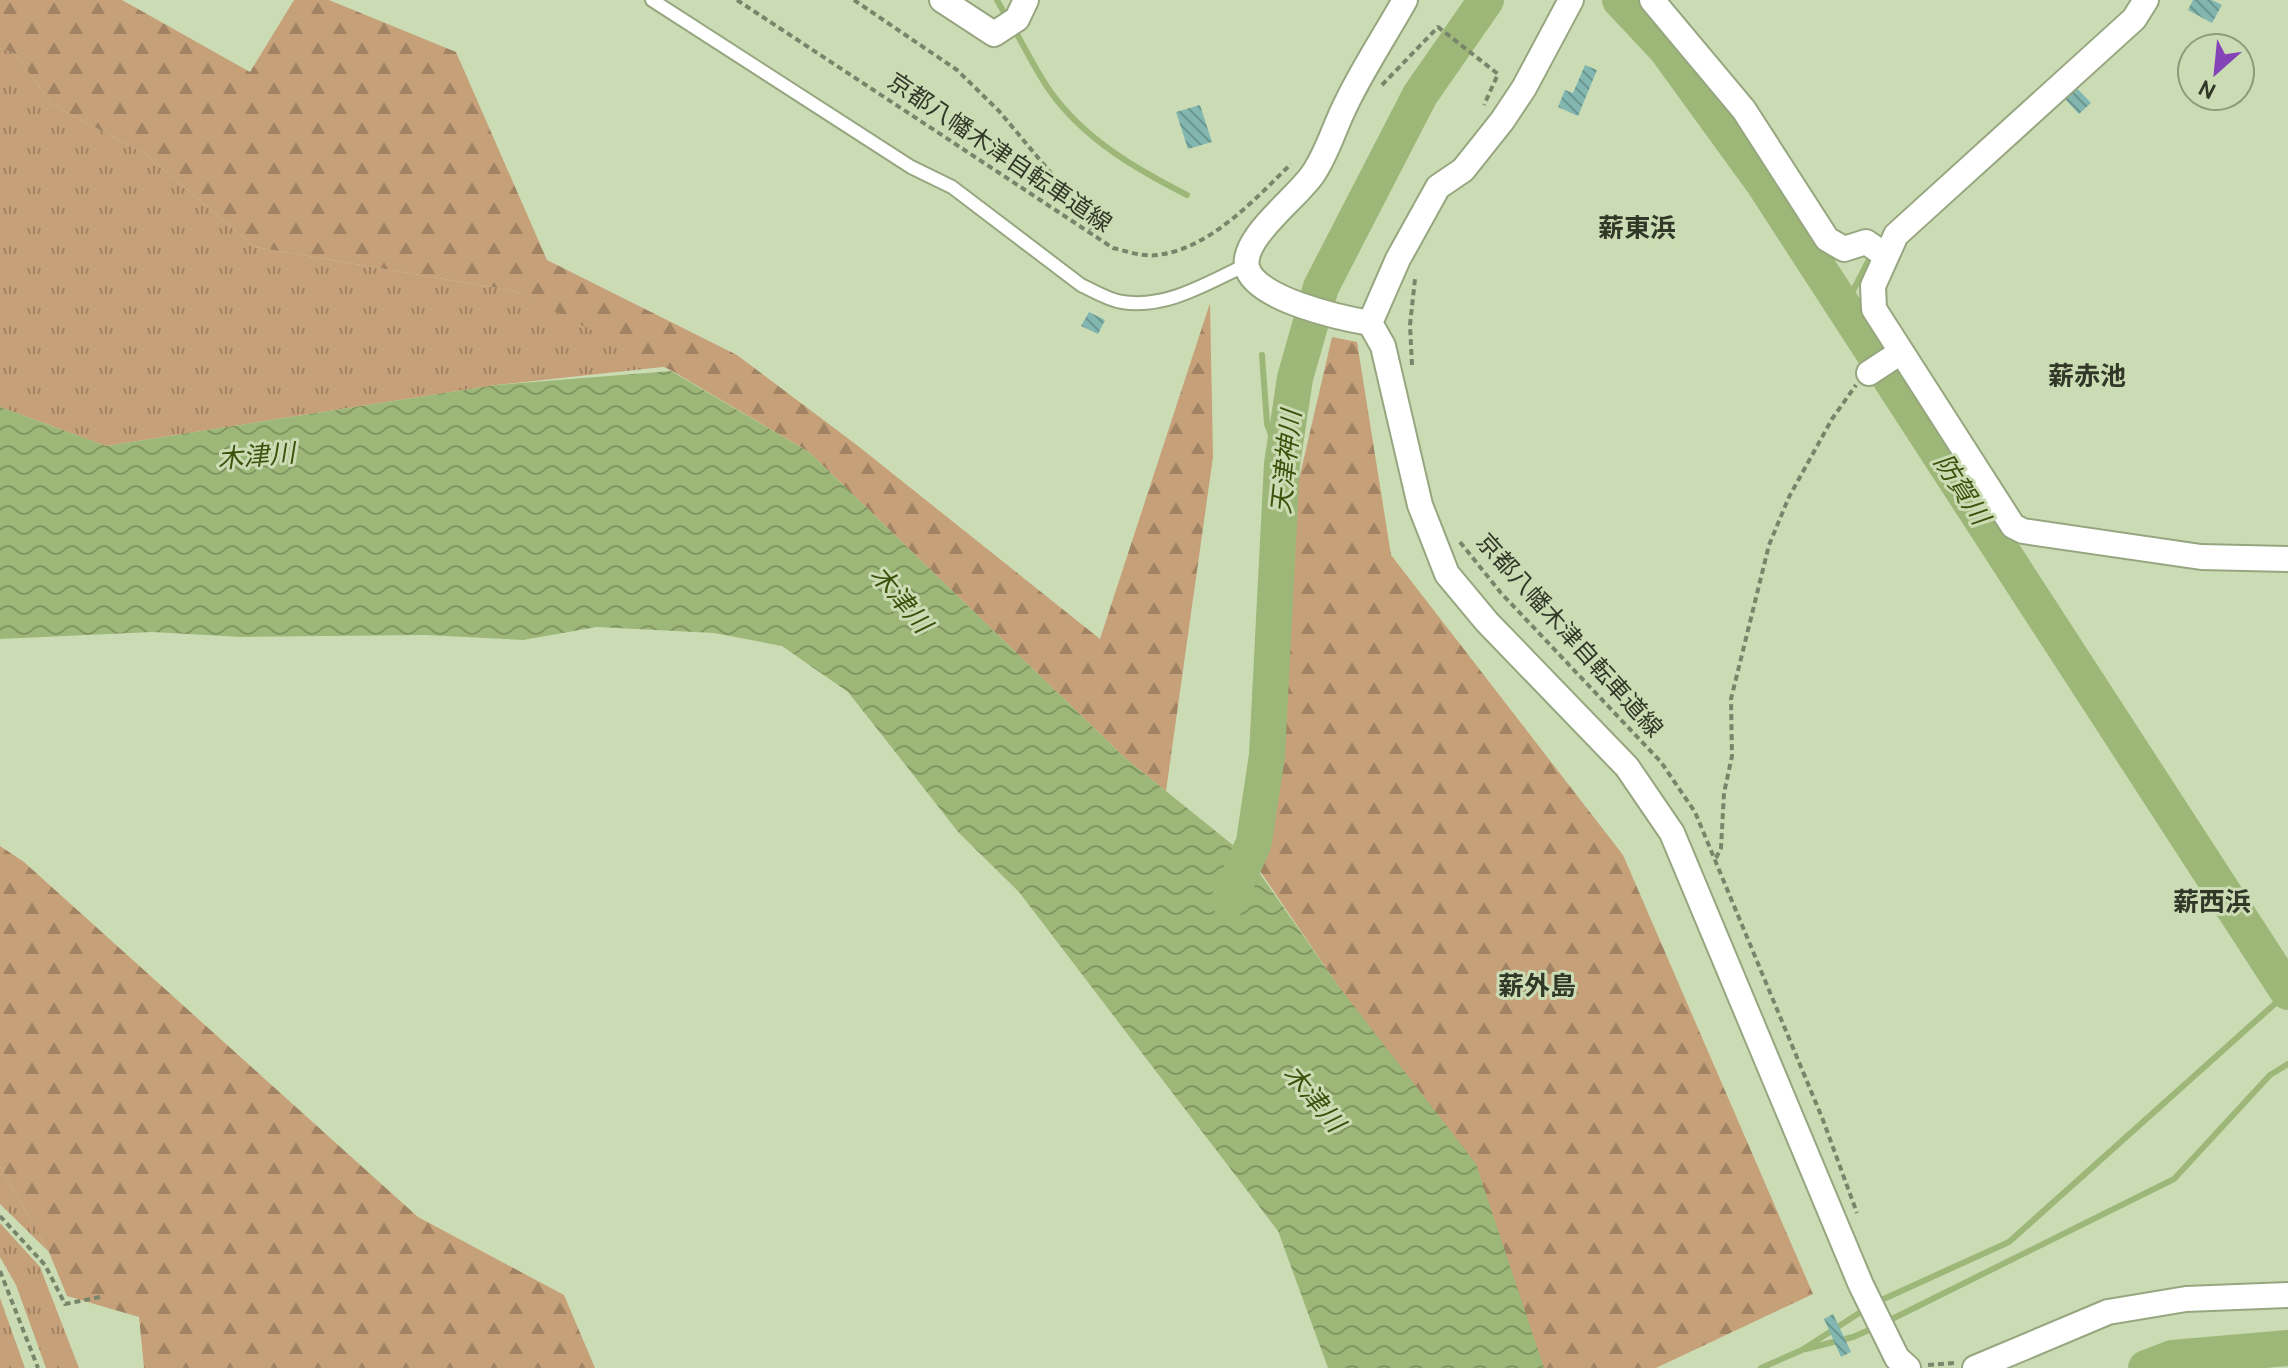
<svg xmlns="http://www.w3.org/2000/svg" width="2288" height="1368" font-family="Cabin,'Noto Sans JP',sans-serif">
<defs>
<pattern id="grass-tufts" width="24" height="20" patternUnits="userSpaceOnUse" patternTransform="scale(2)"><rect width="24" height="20" fill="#c6a079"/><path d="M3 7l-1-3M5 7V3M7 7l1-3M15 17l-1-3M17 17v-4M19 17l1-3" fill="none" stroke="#a18363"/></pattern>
<pattern id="forest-firs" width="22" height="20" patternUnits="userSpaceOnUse" patternTransform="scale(2)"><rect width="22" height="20" fill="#c6a079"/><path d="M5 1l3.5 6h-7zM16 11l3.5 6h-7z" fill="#a18363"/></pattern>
<pattern id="water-waves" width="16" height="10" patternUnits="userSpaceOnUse" patternTransform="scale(2)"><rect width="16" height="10" fill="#9db778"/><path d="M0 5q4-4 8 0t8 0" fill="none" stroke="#819662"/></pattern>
<pattern id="building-back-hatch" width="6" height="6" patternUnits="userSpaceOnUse" patternTransform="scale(2)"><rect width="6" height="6" fill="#81b7b0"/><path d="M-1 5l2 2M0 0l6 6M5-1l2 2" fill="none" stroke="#6a968f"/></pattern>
</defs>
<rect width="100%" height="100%" fill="#cbdcb4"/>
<g fill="url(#grass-tufts)">
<polygon points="0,48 15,54 53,105 145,154 255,247 515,291 672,366 496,385 106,446 0,407"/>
<polygon points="0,1166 49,1252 0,1204"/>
<polygon points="0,1223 40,1267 79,1368 46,1368 16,1285 0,1257"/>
<polygon points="0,1298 25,1368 0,1368"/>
</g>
<g fill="url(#forest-firs)">
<polygon points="0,0 122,0 250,72 294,0 329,0 456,52 547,260 737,355 858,446 1100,639 1210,303 1213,457 1166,791 1125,758 809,452 674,372 515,291 255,247 145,154 53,105 15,54 0,48"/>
<polygon points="1332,337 1357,342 1391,555 1623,855 1813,1294 1656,1368 1542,1368 1337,984 1249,855 1267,755 1297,488"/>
<polygon points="0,846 24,862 418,1217 564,1295 595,1368 144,1368 139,1317 67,1296 49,1252 0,1166"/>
</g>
<polygon fill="url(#water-waves)" points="671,371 809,452 1125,758 1249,858 1337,984 1476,1164 1544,1368 1328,1368 1278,1231 1019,892 959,833 848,692 782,646 714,633 597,627 523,640 425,635 241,637 152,632 0,639 0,407 106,446 496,385"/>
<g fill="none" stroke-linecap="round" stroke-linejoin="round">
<g stroke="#9db778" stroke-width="6">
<polyline points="997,0 1007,18"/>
<path d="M1013,27C1025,48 1036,71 1050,91C1084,139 1136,169 1187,195"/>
<polyline points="1844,308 1873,252"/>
<polyline points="1262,355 1267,424 1282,464"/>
<polyline points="1877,1302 2009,1242 2288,992"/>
<polyline points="1886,1322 2174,1179 2270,1075 2288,1064"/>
<polyline points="1806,1349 1853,1337 1876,1327"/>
<polyline points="1761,1368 1802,1350 1867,1308"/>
</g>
<g stroke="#9db778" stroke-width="36">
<polyline points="1620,0 1666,49 1764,184 2288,992"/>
<polyline points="1229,900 1254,842 1267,755 1282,464 1295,378 1321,287 1420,95 1486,0"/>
<polyline points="2146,1368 2172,1358 2288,1348"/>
</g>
</g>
<g fill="url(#building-back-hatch)">
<polygon points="2193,0 2212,0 2222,5 2212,23 2188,10"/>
<polygon points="1585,65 1597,70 1578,116 1558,107 1565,90 1573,93"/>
<polygon points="2075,86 2091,103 2079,114 2063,97"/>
<polygon points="1200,105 1212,142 1188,149 1176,112"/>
<polygon points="1089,312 1105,320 1098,334 1081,326"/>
<polygon points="1833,1314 1851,1352 1841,1357 1824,1319"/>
</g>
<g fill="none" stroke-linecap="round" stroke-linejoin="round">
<defs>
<path id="service" d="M652,0L911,167L952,187L1081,285C1094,291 1108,300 1122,302C1167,309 1207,283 1246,265"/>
<g id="minor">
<polyline points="942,0 994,34 1017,19 1026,0"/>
<polyline points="1571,0 1524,88 1502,121 1463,170 1438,187 1398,259 1370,323 1383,346 1420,505 1447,574 1487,622 1627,767 1672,833 1861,1285 1897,1358 1908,1368"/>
<polyline points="1652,0 1744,110 1827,239 1844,249 1866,242 1885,255"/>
<polyline points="2146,0 2134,19 1896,235 1873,286 1874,309 2013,526 2023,531 2201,557 2288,559"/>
<path d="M1370,323C1341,318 1254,299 1247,267C1241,238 1297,198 1313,174C1328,152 1335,125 1347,102C1364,67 1386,34 1405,0"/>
<polyline points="1869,373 1901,352"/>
<polyline points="1975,1368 2108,1312 2186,1299 2288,1295"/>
</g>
</defs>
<use href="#service" stroke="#96a67f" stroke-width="16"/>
<use href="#minor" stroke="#96a67f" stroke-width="28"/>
<g stroke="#79856a" stroke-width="4" stroke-dasharray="6 4" stroke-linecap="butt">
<path d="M737,0L1113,248C1126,251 1142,257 1157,255C1210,249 1255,199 1291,164"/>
<polyline points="854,0 957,70 999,111 1092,222 1091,235"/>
<polyline points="1382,85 1438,27 1498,74 1484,105"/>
<polyline points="1412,365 1410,325 1415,279"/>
<polyline points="1460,542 1501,593 1661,762 1695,812 1823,1120 1857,1213"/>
<polyline points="1716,858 1721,848 1724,793 1732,756 1731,699 1769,545 1789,497 1832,419 1856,385"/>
<polyline points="0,1216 45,1265 65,1304 100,1297"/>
<polyline points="0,1271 38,1368"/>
<polyline points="1928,1365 1954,1363"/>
</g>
<use href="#service" stroke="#fff" stroke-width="12"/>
<use href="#minor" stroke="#fff" stroke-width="24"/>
</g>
<g text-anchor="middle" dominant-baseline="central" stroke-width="6" stroke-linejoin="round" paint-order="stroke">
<g font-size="24" fill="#313828" stroke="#cbdcb4">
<text transform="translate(1000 152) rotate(34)">京都八幡木津自転車道線</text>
<text transform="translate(1570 635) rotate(48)">京都八幡木津自転車道線</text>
</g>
<g font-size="26" font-weight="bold" fill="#313828" stroke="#cbdcb4">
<text x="1637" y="228">薪東浜</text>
<text x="2087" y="376">薪赤池</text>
<text x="2212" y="902">薪西浜</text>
<text x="1537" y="986">薪外島</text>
</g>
<g font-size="26" font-style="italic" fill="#3c520c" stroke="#cbdcb4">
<text transform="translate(256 456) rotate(-5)">木津川</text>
<text transform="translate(1286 462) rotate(-84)">天津神川</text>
<text transform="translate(1962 489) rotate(57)">防賀川</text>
<text transform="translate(901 599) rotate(50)">木津川</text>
<text transform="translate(1314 1098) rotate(50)">木津川</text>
</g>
</g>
<g transform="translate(2216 72) rotate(207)"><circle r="38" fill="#cbdcb4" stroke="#8d9a7c" stroke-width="2"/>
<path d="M0-6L14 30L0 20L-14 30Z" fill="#8444b8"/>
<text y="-12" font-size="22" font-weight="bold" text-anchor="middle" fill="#313828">N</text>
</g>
</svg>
